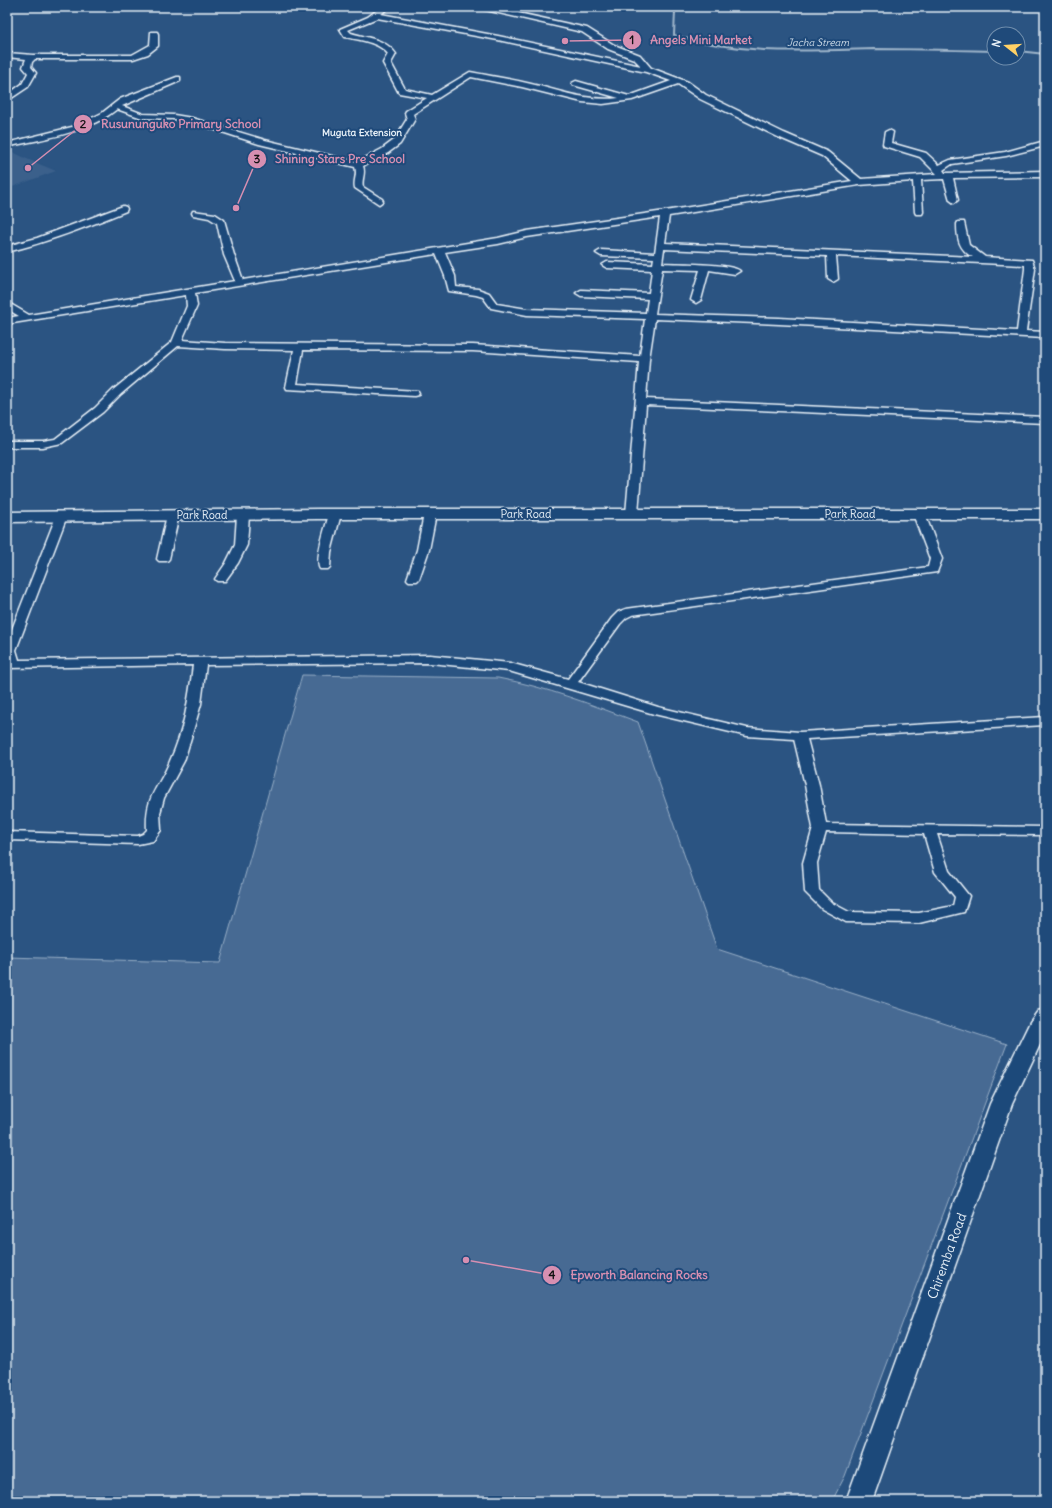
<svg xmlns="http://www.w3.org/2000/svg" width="1052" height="1508" font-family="Delius,sans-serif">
<rect width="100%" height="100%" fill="#2b5482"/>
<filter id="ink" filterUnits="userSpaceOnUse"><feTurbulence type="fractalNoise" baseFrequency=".025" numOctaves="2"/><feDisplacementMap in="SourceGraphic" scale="8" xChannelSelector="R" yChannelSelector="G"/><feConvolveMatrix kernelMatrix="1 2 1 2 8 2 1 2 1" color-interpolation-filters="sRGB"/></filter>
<g filter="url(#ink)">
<polygon fill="#3a608b" points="7,149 27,159 56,171 7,189"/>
<path fill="#476b93" stroke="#98aec6" d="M302,675L498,678C547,687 592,705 638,722L717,949L1007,1044L845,1476L832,1501H7V957L220,963Z"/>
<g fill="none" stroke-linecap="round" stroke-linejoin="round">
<g stroke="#a0b6cb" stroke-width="2">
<path d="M670,7L675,11L674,35C740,55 804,51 873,49C913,49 954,50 994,51"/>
<polyline points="1018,51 1045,54"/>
</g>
<defs>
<g id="street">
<path d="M381,7H389L381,14L498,36L641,66L634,59L608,49L582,32L481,9L477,7H491L587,28L614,45L640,55L651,68L688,82L706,95L784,133L828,152L861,179L937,174L920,157L884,146L883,144L885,132L889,130L893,132L891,143L926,153L939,165L950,160L1005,152L1045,141V146L1006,156L952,164L943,170L945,173L1045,171V177L953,178L958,200L954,203L950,200L944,179L921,180L923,212L922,214H916L915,212L913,181L859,185L669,216L665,243L973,257C959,250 957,238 957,224L958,222H964L969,245L985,257L1032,260L1035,269L1026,331L1045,332V338L779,324L655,319L649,359L646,399L1045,417V423L646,405L638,514L632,517L626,514L639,362L473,351L303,350L297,384L418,391L419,393L418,395L414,396L287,389L286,387L294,350L225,349L178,346L121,394L103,412L62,443L43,447H7V441H43L55,439L95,408L113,390L172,342L187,306L186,295L7,324V318L19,316L7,309V302L29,315L235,281L224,255L217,223L209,218L193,215L192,213L193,211L215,214L224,220L234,255L243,280L498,238L527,231L665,211L852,181L822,156L778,137L700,99L678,84L632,100L603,104L582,102L522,87L471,77L413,114L415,119L400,144L388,153L363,166C366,174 361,179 363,187L382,199L383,201L379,204L355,188C353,180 358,175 355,167L259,144L191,122L174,119L142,118L117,109C86,134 45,138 7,147V143L76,126L102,113L120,99L177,77H180V81L122,106L143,114L174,115L192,118L265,140L357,162L382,149L394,140L407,119L405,113L406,111L427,98L399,93L383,63L388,54C379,42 359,40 345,37L340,29L368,17ZM377,18L498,40L646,72L671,81L629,96L576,81L572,83L573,85L619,98C588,102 561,91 531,84C511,79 490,76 470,72L432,95L405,89L391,63L396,54C386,39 367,38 351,33L348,30ZM660,217L655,253L601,250L596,253L601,256L654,258L653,264L607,262L602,265L607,268L652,270L649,293L581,290L576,293L581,296L648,299L646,313L527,309L497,304L489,293L478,289L456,287L455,276L445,252L498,244L527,237ZM664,249L827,256L828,279L833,282L838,279L836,256L1025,265V269L1017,331L779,318L655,314L662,269L700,270L691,300L696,303L701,300L709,270L735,274L740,271C732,263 676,264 662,263ZM436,254L445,276L449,291L476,295L483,297L491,308L527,315L645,319L640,356L473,345L225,343L182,340L197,306L195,293Z"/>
<polygon points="151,32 157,32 158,34 158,46 148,54 133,59 35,59 32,62 31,67 36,73 28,87 7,101 7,95 22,84 28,73 23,67 26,59 7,57 7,53 33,55 132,55 150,45"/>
<path d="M123,206L126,207L127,209L126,211C87,227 48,242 7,252V246L37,238Z"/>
<path d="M335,511L341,514L331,552L330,567L328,569H320C314,560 326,526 329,514Z"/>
<polygon points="430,511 436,514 429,550 419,579 417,581 409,581 407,579 417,550 424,514"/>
<path d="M919,511L925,514L942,559L937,572L632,615L626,618L620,624L578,682L658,707L747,728L800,732L1045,717V725L807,739L819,785L826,824L1045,827V835L937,834L949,871L969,896L964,912L919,923L846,922L822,909L805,892L803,863L813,828L805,785L794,739L747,736L654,714L509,671L430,663L206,665L201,704L184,761L164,798L160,813L161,830L153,841L138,844L7,840V832L138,836L143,834L147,830C145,795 158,790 170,761C184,731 189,698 193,665L7,668V642L57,514H65L67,516L16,650L19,660L430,655L510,663L568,679L612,618L618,612L626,609L928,567L930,559L913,514ZM826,832L924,834L935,872L955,897L953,906L919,913L849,912L832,903L819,890L817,863Z"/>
<polygon points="173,512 179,515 169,559 167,561 159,561 157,559 167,515"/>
<polygon points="243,512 249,515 247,545 238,563 225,581 217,581 215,579 226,563 235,545 237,515"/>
</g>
<g id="secondary">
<polygon points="318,509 1045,509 1045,519 318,519 7,522 7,512"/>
<polygon points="1045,1009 1045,1034 1012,1104 872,1501 846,1501 990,1104 1030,1022 1038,1011"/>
</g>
</defs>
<use href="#street" stroke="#e8f1f8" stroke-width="3"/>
<use href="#secondary" stroke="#e8f1f8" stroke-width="3"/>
<use href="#street" fill="#1f4a7a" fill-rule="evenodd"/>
<use href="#secondary" fill="#1f4a7a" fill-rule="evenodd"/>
</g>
</g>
<g text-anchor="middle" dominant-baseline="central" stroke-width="4" stroke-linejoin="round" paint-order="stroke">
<g font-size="10" font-style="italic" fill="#d0dde9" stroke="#1f4a7a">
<text x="818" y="42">Jacha Stream</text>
</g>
<g font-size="10" font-weight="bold" fill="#e8f1f8" stroke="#1f4a7a">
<text x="362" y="132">Muguta Extension</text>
</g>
<g font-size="11" fill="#e8f1f8" stroke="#1f4a7a">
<text x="526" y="514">Park Road</text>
<text x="850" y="514">Park Road</text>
<text x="202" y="515">Park Road</text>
</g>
<g font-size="13" fill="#e8f1f8" stroke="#1f4a7a">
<text transform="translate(947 1256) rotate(-70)">Chiremba Road</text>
</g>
</g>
<path fill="none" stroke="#d78fb1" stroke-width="1.5" d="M565 41L632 40M28 168L83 124M236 208L257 159M466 1260L552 1275"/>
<g fill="#d78fb1" stroke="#1f4a7a" stroke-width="1.5">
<circle cx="565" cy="41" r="4"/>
<circle cx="28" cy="168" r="4"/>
<circle cx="236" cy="208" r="4"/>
<circle cx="466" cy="1260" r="4"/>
<circle cx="632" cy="40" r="10"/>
<circle cx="83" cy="124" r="10"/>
<circle cx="257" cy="159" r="10"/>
<circle cx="552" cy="1275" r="10"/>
</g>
<g font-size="12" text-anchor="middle" font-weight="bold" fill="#111">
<text x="632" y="44">1</text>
<text x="83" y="128">2</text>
<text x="257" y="163">3</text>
<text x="552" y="1279">4</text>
</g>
<g font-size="12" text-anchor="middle" font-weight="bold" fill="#d78fb1" stroke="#1f4a7a" stroke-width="4" stroke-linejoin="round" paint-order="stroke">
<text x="701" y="44">Angels Mini Market</text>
<text x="181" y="128">Rusununguko Primary School</text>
<text x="340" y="163">Shining Stars Pre School</text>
<text x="639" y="1279">Epworth Balancing Rocks</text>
</g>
<rect width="1052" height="1508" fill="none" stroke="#1f4a7a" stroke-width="24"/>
<rect x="12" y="12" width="1028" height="1484" fill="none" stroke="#e8f1f8" stroke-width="1.5" filter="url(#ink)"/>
<g transform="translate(1006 46) rotate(287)"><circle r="19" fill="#1f4a7a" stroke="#6f8dac"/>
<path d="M0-3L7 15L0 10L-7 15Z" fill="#ffd166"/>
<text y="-6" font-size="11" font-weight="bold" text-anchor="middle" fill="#e8f1f8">N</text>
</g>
</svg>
